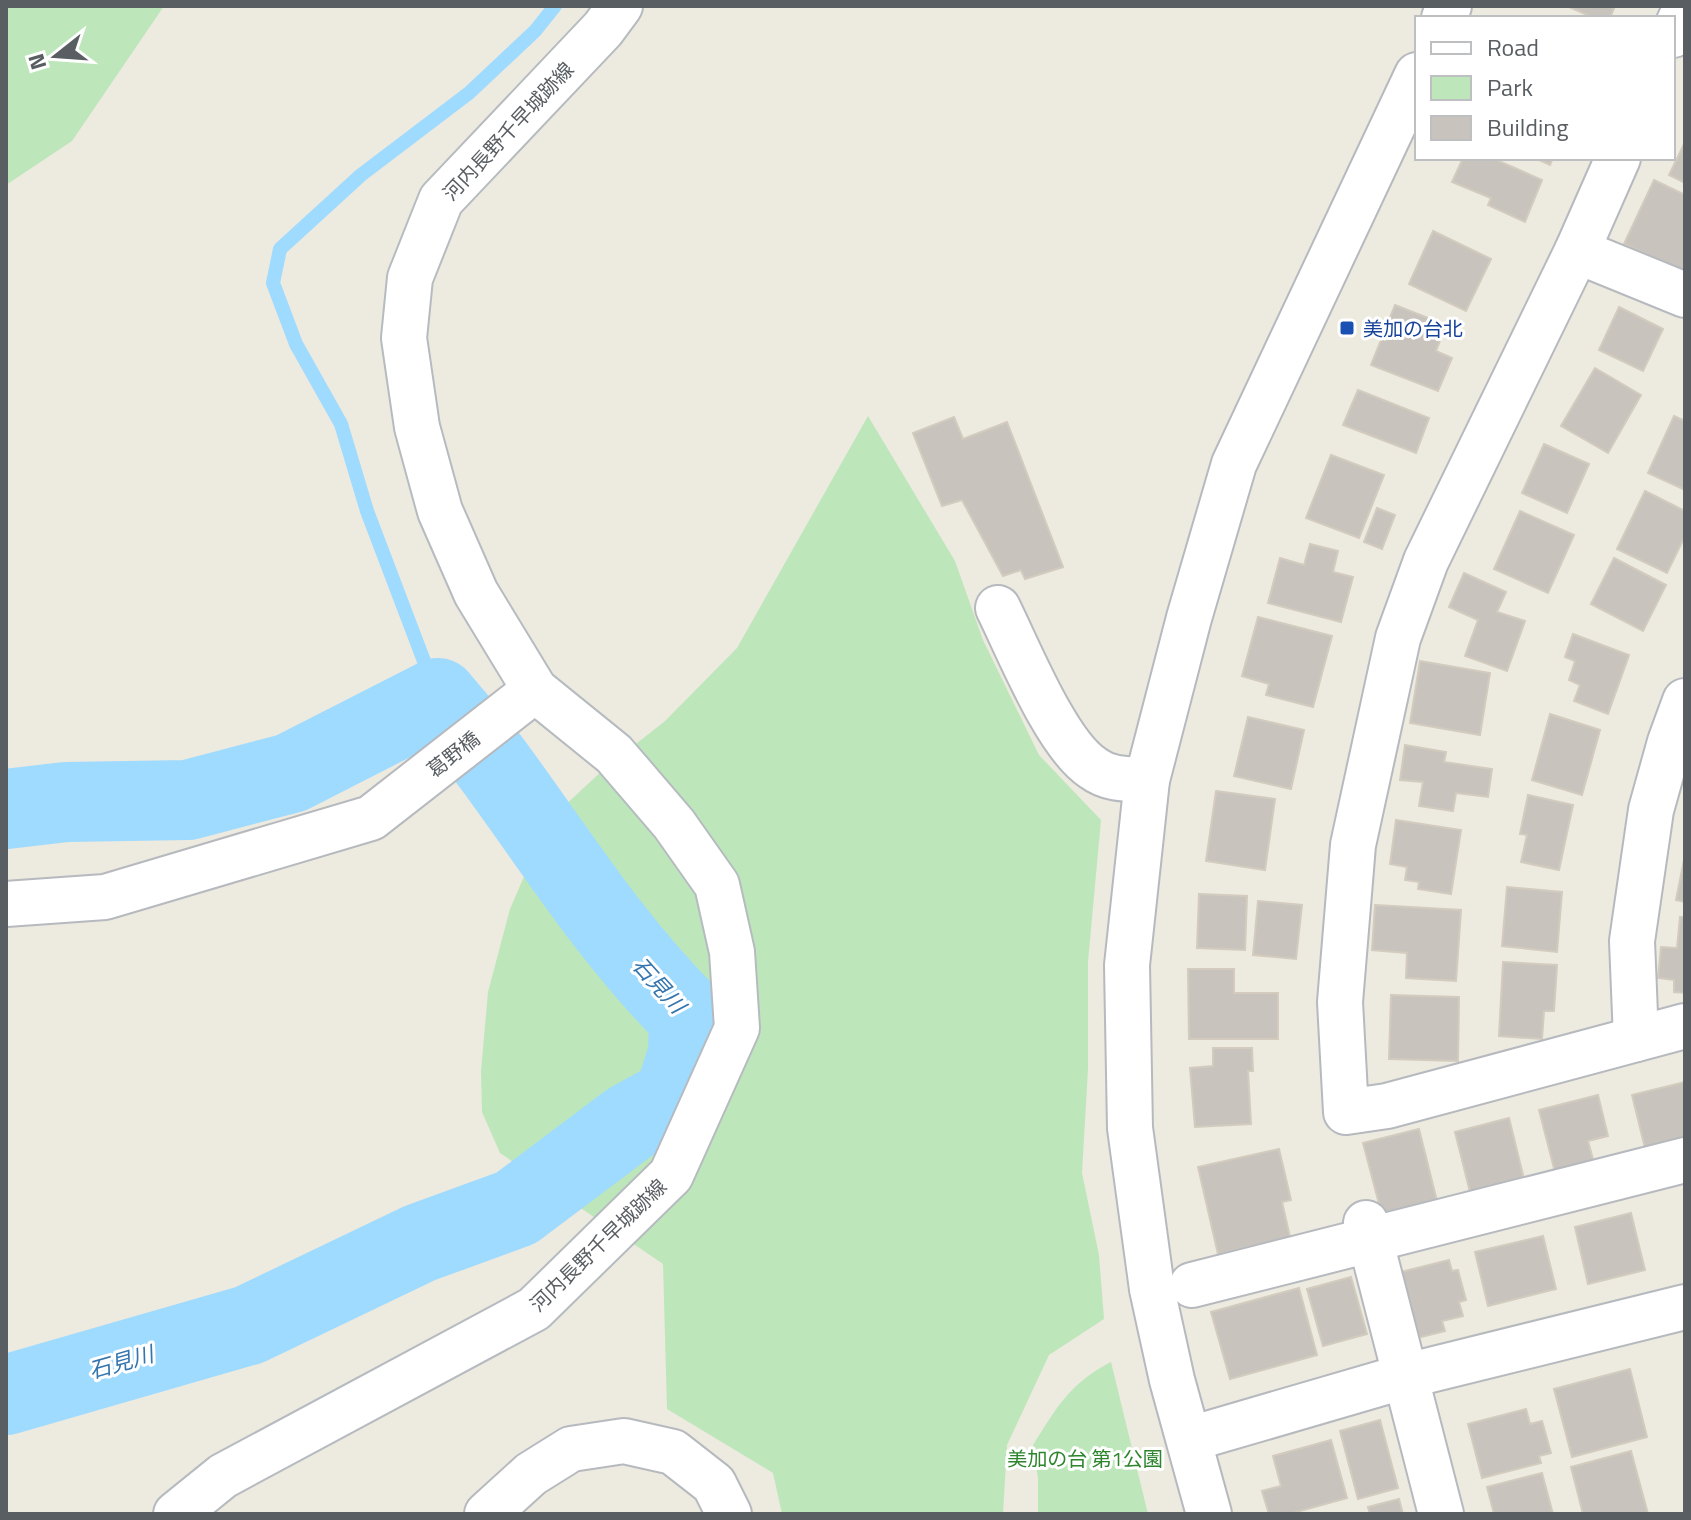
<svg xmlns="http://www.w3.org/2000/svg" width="1691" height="1520" font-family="'Titillium Web','Noto Sans JP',sans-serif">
<rect width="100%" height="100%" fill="#edeae0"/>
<g fill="#bde7ba">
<polygon points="6,6 164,6 72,141 6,185"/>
<polygon points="868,416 955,561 983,640 1039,755 1101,820 1088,962 1088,1069 1082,1173 1099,1255 1104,1319 1049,1355 1007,1445 1003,1514 782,1514 773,1473 667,1409 663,1264 500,1153 482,1112 481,1071 488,992 510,909 548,821 603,770 665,721 737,648"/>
<path d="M1111,1362L1148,1514H1038V1478L1033,1445C1057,1407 1070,1383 1111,1362Z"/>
</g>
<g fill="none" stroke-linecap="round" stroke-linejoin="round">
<polyline stroke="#9fdaff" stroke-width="14" points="438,698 367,511 341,424 296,344 273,283 280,249 361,175 469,93 535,31 555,6"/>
<path stroke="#9fdaff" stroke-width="80" d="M6,809L66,802L188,800L291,773L438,698C457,721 476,742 493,765C557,852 612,941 689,1017L688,1054L674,1098L629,1123L516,1208L420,1243L249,1325L6,1395"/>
</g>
<g fill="#c8c4bd" stroke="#d2cbbe" stroke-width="2">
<polygon points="1567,6 1615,6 1610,18 1594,18"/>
<polygon points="1685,142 1685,183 1669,175"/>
<polygon points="1463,158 1492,158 1542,180 1525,222 1488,205 1491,198 1452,182"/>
<polygon points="1535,158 1553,158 1550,165"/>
<polygon points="1654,180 1685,195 1685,272 1624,244"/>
<polygon points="1433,231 1491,259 1466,311 1409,284"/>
<polygon points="1395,305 1446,325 1436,351 1452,358 1438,391 1371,365"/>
<polygon points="1619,307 1663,329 1643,371 1599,350"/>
<polygon points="1595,368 1641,395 1608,453 1561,426"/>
<polygon points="1358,390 1429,418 1416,453 1343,425"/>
<polygon points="1674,416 1685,421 1685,490 1648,473"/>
<polygon points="954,417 963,439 1007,422 1063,567 1025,579 1021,570 1003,576 962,500 942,506 913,433"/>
<polygon points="1544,444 1589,464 1567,513 1522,493"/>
<polygon points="1331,455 1384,475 1359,538 1306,518"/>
<polygon points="1645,491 1685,511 1685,536 1667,573 1617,549"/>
<polygon points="1377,508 1395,515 1382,549 1364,542"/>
<polygon points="1520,511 1574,535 1548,593 1494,569"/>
<polygon points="1310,544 1338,551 1333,572 1353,577 1341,622 1268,603 1280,558 1304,565"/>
<polygon points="1614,558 1666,585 1643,631 1591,604"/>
<polygon points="1464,573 1506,592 1497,612 1525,621 1507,671 1465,656 1478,620 1449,607"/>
<polygon points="1258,617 1332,636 1313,707 1266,695 1269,684 1242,676"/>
<polygon points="1573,634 1629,655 1608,714 1574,701 1580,685 1569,680 1575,661 1565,657"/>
<polygon points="1420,661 1490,673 1480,735 1410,723"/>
<polygon points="1550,714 1600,730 1582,795 1532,780"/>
<polygon points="1248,717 1304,730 1291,789 1234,776"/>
<polygon points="1405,745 1446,752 1444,762 1492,769 1488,797 1456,793 1453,811 1419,806 1423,782 1400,780"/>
<polygon points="1216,791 1275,799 1265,870 1206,861"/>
<polygon points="1528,795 1573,805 1559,870 1521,862 1527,835 1520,834"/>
<polygon points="1396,820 1461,830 1451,894 1418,889 1419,882 1405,880 1407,867 1390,864"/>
<polygon points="1685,855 1685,902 1676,900"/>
<polygon points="1507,887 1562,892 1557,952 1502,946"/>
<polygon points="1199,894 1247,896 1245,950 1197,948"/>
<polygon points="1258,901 1302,905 1296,959 1253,955"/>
<polygon points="1375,905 1461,910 1456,981 1406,978 1407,953 1372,950"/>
<polygon points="1680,917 1685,917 1685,993 1674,992 1674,980 1658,978 1661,947 1677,948"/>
<polygon points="1503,962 1557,965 1554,1011 1544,1011 1542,1039 1499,1036"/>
<polygon points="1188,969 1234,969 1234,993 1278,993 1278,1039 1189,1039"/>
<polygon points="1391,995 1459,997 1458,1061 1389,1059"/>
<polygon points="1213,1048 1252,1048 1253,1071 1248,1071 1251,1124 1195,1127 1190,1068 1213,1066"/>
<polygon points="1685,1082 1685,1138 1645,1148 1632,1095"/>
<polygon points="1598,1095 1608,1136 1588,1141 1594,1163 1555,1172 1539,1110"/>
<polygon points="1509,1118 1524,1179 1470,1192 1455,1132"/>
<polygon points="1419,1129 1437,1201 1382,1215 1363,1143"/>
<polygon points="1279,1149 1291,1200 1282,1202 1290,1237 1218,1254 1198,1167"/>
<polygon points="1631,1213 1645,1270 1588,1284 1575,1227"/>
<polygon points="1543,1236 1556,1289 1488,1306 1475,1252"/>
<polygon points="1449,1260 1452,1271 1458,1270 1466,1300 1459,1302 1463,1316 1442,1321 1445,1331 1413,1339 1397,1273"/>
<polygon points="1351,1277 1367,1334 1323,1346 1307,1289"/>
<polygon points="1299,1288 1317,1355 1230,1379 1211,1312"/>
<polygon points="1630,1369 1647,1437 1572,1457 1554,1389"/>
<polygon points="1526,1409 1530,1424 1542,1421 1551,1453 1539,1456 1541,1463 1482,1478 1468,1424"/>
<polygon points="1380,1420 1398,1488 1358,1499 1340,1431"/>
<polygon points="1331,1440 1347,1498 1289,1514 1269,1514 1262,1491 1281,1486 1273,1456"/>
<polygon points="1631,1451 1648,1514 1583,1514 1571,1467"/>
<polygon points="1542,1473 1553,1514 1494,1514 1487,1487"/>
<polygon points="1399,1499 1403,1514 1370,1514 1368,1507"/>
</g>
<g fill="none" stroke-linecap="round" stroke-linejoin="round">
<defs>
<g id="minor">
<polyline points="1673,35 1685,9"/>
<polyline points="1618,158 1577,251 1426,561 1398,638 1353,845 1340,1002 1346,1112 1387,1106 1685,1026"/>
<polyline points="1577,251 1685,295"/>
<path d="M998,608C1018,648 1056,744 1093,768C1109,780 1127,779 1147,780"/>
<polyline points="6,904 105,897 371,818 535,690"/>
<polyline points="1636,1039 1632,941 1651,810 1670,742 1685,701"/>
<polyline points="1366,1223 1441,1514"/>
<polyline points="1192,1285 1685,1160"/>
<polyline points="1190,1439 1406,1376 1685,1307"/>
</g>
<g id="tertiary">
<polyline points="1444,18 1449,6"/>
<polyline points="487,1514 531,1474 571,1449 624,1441 673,1452 714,1484 729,1514"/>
<polyline points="1209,1514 1172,1380 1152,1289 1130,1128 1127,965 1147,780 1189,618 1234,464 1417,75"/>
</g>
<polyline id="secondary" points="176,1514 223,1476 534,1309 671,1175 737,1028 732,952 717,885 674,824 614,754 535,690 476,593 440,511 417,427 404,338 410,278 441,200 603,29 620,6"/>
</defs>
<use href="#minor" stroke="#b6b9be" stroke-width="48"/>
<use href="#tertiary" stroke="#b6b9be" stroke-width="48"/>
<use href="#secondary" stroke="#b6bbc0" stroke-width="48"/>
<use href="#minor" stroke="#fff" stroke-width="44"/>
<use href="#tertiary" stroke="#fff" stroke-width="44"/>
<use href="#secondary" stroke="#fff" stroke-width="44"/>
</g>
<rect fill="#1a4fb4" stroke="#fff" stroke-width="3" x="1339" y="320" width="16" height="16" rx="4"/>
<g text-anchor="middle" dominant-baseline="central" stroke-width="6" stroke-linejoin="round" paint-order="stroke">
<g font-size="20" fill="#595e63" stroke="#fff">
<text transform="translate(508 131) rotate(-47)">河内長野千早城跡線</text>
<text transform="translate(453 754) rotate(-38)">葛野橋</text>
<text transform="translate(598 1245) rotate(-44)">河内長野千早城跡線</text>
</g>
<g font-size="20" fill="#164399" stroke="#fff" text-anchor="start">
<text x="1363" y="328">美加の台北</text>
</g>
<g font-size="20" fill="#2e852e" stroke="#fff">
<text x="1085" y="1458">美加の台 第1公園</text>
</g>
<g font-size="22" font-style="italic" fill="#3475ae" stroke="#fff">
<text transform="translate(659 985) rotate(48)">石見川</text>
<text transform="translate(121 1362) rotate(-16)">石見川</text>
</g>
</g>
<rect width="1691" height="1520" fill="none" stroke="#595e63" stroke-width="16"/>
<rect x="1415" y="16" width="260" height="144" fill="#ffffff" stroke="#bdbfc1" stroke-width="2"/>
<rect x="1431" y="42" width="40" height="12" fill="#ffffff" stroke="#bdbfc1" stroke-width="2"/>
<text x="1487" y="56" font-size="24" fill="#595e63">Road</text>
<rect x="1431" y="76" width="40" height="24" fill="#bde7ba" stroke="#bdbfc1" stroke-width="2"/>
<text x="1487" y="96" font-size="24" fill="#595e63">Park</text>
<rect x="1431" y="116" width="40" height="24" fill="#c8c4bd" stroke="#bdbfc1" stroke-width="2"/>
<text x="1487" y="136" font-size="24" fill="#595e63">Building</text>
<g transform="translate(56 56) rotate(253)" stroke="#ffffff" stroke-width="6" paint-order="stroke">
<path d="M0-6L14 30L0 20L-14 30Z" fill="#595e63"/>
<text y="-12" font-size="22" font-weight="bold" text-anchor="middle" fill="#595e63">N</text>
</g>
</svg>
